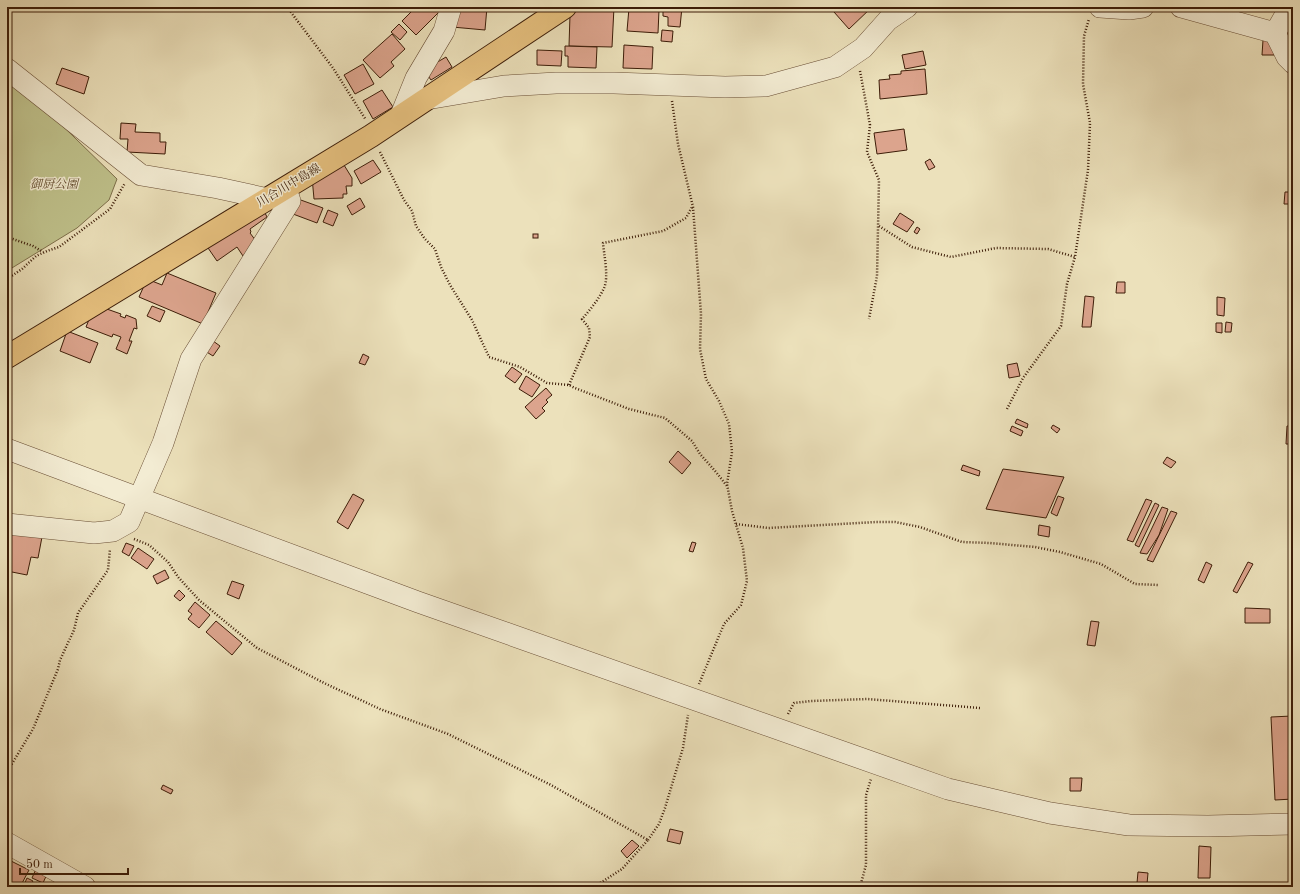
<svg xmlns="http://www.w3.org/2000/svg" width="1300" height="894" font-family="'Old Standard TT','Noto Serif JP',serif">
<rect width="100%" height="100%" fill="#ece1bb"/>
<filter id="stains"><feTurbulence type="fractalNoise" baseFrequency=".005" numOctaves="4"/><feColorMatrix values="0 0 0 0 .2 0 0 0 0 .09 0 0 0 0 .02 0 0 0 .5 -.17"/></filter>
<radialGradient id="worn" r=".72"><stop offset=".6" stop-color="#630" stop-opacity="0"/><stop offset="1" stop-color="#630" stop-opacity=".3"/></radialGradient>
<polygon fill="#bfc18b" stroke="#7e6f4a" points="7,77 32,96 117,179 109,200 77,228 7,271"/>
<g fill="#dca48d" stroke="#3d1d08">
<polygon points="416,7 434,7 439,12 416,35 402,21"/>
<polygon points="454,7 487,7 485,30 452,27"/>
<polygon points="583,7 614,7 612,47 569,46 570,15"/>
<polygon points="663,7 682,7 680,27 668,26 668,17 663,16"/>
<polygon points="839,7 872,7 849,29 834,12"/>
<polygon points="629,8 659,10 658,33 627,31"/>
<polygon points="399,24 407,32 400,40 391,32"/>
<polygon points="662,30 673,31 672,42 661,41"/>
<polygon points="392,34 405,49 391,62 394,66 380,78 363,60"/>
<polygon points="1263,40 1275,41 1274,55 1262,55"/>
<polygon points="624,45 653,47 652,69 623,68"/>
<polygon points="565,46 597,47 596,68 568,67 568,56 565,56"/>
<polygon points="537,50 562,51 561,66 537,65"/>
<polygon points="923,51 926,65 905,69 902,55"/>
<polygon points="446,57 452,67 431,80 424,70"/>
<polygon points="363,64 374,84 355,94 344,75"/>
<polygon points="62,68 89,77 84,94 56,84"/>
<polygon points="925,69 927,94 880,99 879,80 890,79 889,75 901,74 901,71"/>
<polygon points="382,90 393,107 373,119 363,101"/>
<polygon points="121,123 136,124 135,132 160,133 160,142 166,142 165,154 127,152 128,139 120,139"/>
<polygon points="904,129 907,150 877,154 874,133"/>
<polygon points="930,159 935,167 929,170 925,162"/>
<polygon points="373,160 381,172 361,184 354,171"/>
<polygon points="344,165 352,178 352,186 346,186 347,194 343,194 343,198 314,199 312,177"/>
<polygon points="1285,192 1293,192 1293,204 1284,204"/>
<polygon points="360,198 365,207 352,215 347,206"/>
<polygon points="298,199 323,208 317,223 293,214"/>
<polygon points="262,207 267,217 250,229 251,232 250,233 256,241 243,256 237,247 217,261 206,245"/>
<polygon points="328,210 338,214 333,226 323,222"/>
<polygon points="900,213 914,222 907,232 893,224"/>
<polygon points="917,227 920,229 917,234 914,232"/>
<rect x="533" y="234" width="5" height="4"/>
<polygon points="167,273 216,293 203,324 139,297 147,279 162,285"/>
<polygon points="1117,282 1125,282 1125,293 1116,293"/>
<polygon points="1085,296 1094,297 1091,327 1082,327"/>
<polygon points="1217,297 1225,298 1224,316 1217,315"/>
<polygon points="152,306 165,311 160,322 147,316"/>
<polygon points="104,308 121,314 120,316 125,318 126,315 136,319 137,329 134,328 129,341 132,341 127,354 116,349 121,337 113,334 112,337 86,327 92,312"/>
<polygon points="1226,322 1232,323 1231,332 1225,332"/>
<polygon points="1216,323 1222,323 1222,333 1216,332"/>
<polygon points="67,331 98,343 90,363 60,351"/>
<polygon points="209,338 220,346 213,356 202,349"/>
<polygon points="363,354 369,357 365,365 359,363"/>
<polygon points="1017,363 1020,376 1009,378 1007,365"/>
<polygon points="512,367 522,374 515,383 505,376"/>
<polygon points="526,376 540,385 532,397 519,389"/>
<polygon points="546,388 552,395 546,400 548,402 542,408 545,411 536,419 525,407"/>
<polygon points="1017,419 1028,424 1027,428 1015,423"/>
<polygon points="1053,425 1060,429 1057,433 1051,428"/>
<polygon points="1012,426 1023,431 1021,436 1010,431"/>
<polygon points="1287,426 1293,426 1293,444 1286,444"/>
<polygon points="678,451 691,463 682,474 669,462"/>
<polygon points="1167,457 1176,462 1171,468 1163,463"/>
<polygon points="963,465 980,471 979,476 961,470"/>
<polygon points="1003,469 1064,477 1046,518 986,509"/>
<polygon points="353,494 364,500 348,529 337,522"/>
<polygon points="1058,496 1064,498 1057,516 1051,513"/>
<polygon points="1146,499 1152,501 1133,542 1127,540"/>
<polygon points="1155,503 1159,505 1139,547 1135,545"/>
<polygon points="1162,507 1168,509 1159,535 1147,554 1140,553"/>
<polygon points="1171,511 1177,513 1153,562 1147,560"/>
<polygon points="1039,525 1050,527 1049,537 1038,535"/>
<polygon points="7,529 42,537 38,558 31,557 27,575 7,571"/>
<polygon points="692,542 696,543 693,552 689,551"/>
<polygon points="126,543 134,546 129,556 122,552"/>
<polygon points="138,548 154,559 147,569 131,558"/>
<polygon points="1206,562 1212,565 1204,583 1198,580"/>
<polygon points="1248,562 1253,564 1237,593 1233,591"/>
<polygon points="165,570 169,578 157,584 153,576"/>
<polygon points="232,581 244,585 239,599 227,594"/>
<polygon points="179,590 185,596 180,601 174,596"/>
<polygon points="195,602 210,615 199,628 188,619 192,614 188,611"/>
<polygon points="1245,608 1270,609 1270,623 1245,623"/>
<polygon points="216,621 242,643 232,655 206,632"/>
<polygon points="1091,621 1099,622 1095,646 1087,645"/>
<polygon points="1292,716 1293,799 1275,800 1271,717"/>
<polygon points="1070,778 1082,778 1081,791 1070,791"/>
<polygon points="163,785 173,790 171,794 161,789"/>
<polygon points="670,829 683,832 680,844 667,841"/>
<polygon points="632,840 639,846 627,858 621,851"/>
<polygon points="1199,846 1211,847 1210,878 1198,878"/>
<polygon points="7,859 29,870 20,887 7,887"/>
<polygon points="36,869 47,874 43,883 32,878"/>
<polygon points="1138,872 1148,873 1147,884 1137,883"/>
<polygon points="27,878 33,881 29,887 23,887"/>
<polygon points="34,883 43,887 32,887"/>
</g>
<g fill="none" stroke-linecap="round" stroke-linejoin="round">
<defs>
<g id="minor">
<polyline points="1100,7 1129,9 1143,7"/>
<polyline points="1181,7 1275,33 1287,57 1293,63"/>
<polyline points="1275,33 1290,7"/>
<polyline points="7,69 141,175 218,188 268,199"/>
<polyline points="427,99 504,86 556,83 614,83 725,87 766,86 835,67 863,48 888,20 907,7"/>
<polyline points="401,115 416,78 444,31 451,7"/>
<polyline points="7,449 418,602 948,789 1050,813 1129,825 1208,826 1293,824"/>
<polyline points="7,524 94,533 113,531 129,522 163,443 191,359 290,201 286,188"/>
<polyline points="7,843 85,887"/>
</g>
<polyline id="major" points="7,357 371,136 565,7"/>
</defs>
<use href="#minor" stroke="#694e35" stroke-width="22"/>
<use href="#major" stroke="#3d1d08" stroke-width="24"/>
<g stroke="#3d1d08" stroke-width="2.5" stroke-dasharray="1 2" stroke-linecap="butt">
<polyline points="287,7 333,68 366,120"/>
<polyline points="860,71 870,125 867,152 879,180 877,276 869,319"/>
<polyline points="672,101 678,144 693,207 701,314 700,349 706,379 719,401 729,424 732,452 727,484 732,511 743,548 747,581 741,605 724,624 699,684"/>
<polyline points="380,152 404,200 412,211 416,226 425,239 435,249 441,267 450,285 472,320 489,357 520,367 547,383 569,385 575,388 629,409 665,418 692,441 700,454 716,472 727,486"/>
<polyline points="879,226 912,247 951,257 996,248 1048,249 1075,257"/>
<polyline points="7,237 33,246 43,252"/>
<polyline points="7,279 22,269 36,256 47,251 59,247 110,209 125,183"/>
<path d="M569,385L590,337L589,328L582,319C590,310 599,299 604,288C609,277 604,255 603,243L663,231L686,218L692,207"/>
<polyline points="1007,409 1023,378 1061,326 1067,284 1075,257 1088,170 1090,123 1083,84 1084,36 1089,19"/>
<polyline points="736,524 768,528 876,522 895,522 920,527 962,542 990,543 1035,547 1060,552 1101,564 1135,584 1158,585"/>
<polyline points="134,539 149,545 168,562 178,577 199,600 257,648 324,683 380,709 448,734 551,785 648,840 622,869 594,887"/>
<polyline points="788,714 794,703 811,701 867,699 980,708"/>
<polyline points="7,772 33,729 58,669 60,660 74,630 78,613 108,570 110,549"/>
<polyline points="648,840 659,824 665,808 683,748 688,715"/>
<polyline points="860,887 866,865 866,795 871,779"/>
</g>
<use href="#minor" stroke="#f3ecd3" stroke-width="21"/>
<use href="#major" stroke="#e6c07e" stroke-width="22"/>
</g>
<g text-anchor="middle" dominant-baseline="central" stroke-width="3" stroke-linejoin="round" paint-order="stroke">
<g font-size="12" font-style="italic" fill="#644e2f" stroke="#f3ecd3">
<text x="54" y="185">御厨公園</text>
</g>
<g font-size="12" fill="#3d1d08" stroke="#f3ecd3">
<text transform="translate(289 186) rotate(-31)">川合川中島線</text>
</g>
</g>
<rect width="1300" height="894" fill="none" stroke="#ece1bb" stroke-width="24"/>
<rect x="8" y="8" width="1284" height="878" fill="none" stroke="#3d1d08" stroke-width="2"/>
<rect x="12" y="12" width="1276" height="870" fill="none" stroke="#3d1d08"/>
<path d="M20 868v6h108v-6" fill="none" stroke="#3d1d08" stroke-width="2"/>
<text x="26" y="868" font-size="12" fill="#3d1d08" stroke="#f3ecd3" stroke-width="3" paint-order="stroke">50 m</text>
<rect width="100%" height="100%" filter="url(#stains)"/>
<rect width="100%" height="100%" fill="url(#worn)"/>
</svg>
